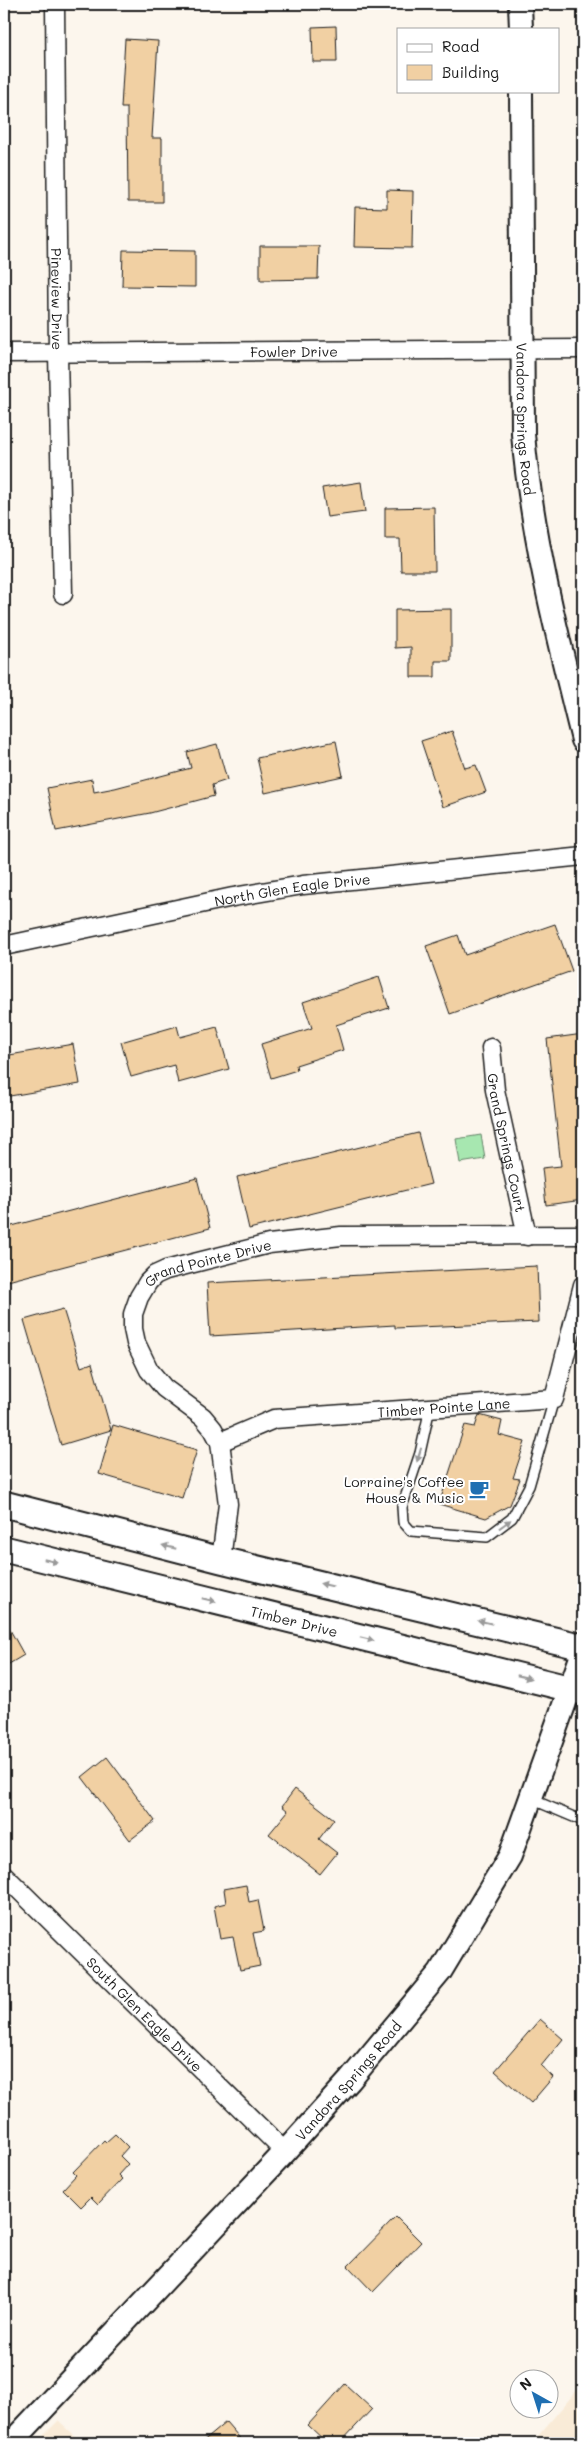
<svg xmlns="http://www.w3.org/2000/svg" width="587" height="2447" font-family="Mali,sans-serif">
<rect width="100%" height="100%" fill="#fcf6ed"/>
<filter id="ink" filterUnits="userSpaceOnUse"><feTurbulence type="fractalNoise" baseFrequency=".02" numOctaves="2"/><feDisplacementMap in="SourceGraphic" scale="10" xChannelSelector="R" yChannelSelector="G"/><feConvolveMatrix kernelMatrix="1 2 1 2 8 2 1 2 1" color-interpolation-filters="sRGB"/></filter>
<g filter="url(#ink)">
<g fill="#f9ebd7">
<polygon points="583,2383 583,2443 532,2443"/>
<polygon points="58,2421 82,2443 36,2443"/>
</g>
<polygon fill="#a7e7b0" stroke="#628266" points="481,1135 485,1159 460,1163 456,1139"/>
<g fill="#f1d0a3" stroke="#1c1c1c">
<polygon points="336,26 337,62 313,62 312,27"/>
<polygon points="125,39 158,41 152,138 162,138 162,202 128,202 127,108 121,108"/>
<polygon points="387,190 413,191 412,248 354,247 355,207 387,208"/>
<polygon points="260,246 319,246 318,279 260,280"/>
<polygon points="123,250 195,251 195,287 122,286"/>
<polygon points="361,482 365,512 327,517 322,488"/>
<polygon points="434,507 435,571 401,571 400,539 385,539 385,508"/>
<polygon points="451,609 451,661 435,661 435,677 411,677 411,647 395,648 395,610"/>
<polygon points="452,731 465,768 476,765 486,792 443,807 421,741"/>
<polygon points="336,741 343,776 265,793 257,758"/>
<polygon points="217,744 227,780 212,785 214,796 150,813 56,831 47,788 92,779 94,792 115,788 191,768 187,752"/>
<polygon points="555,924 572,971 450,1014 426,946 458,935 465,955"/>
<polygon points="379,977 389,1008 336,1025 343,1050 296,1065 297,1070 271,1078 261,1044 312,1028 303,1002"/>
<polygon points="177,1026 180,1037 217,1027 229,1069 178,1083 174,1065 131,1077 121,1042"/>
<polygon points="583,1034 583,1200 546,1205 542,1168 561,1166 547,1039"/>
<polygon points="73,1044 80,1084 4,1097 4,1056"/>
<polygon points="418,1133 431,1184 249,1229 237,1177"/>
<polygon points="197,1178 210,1228 4,1282 4,1228"/>
<polygon points="537,1266 539,1322 395,1328 395,1325 210,1336 207,1283"/>
<polygon points="63,1309 81,1367 92,1363 111,1430 61,1445 24,1320"/>
<polygon points="479,1415 502,1421 499,1435 525,1442 513,1478 520,1479 510,1505 486,1518 439,1504 465,1425 475,1427"/>
<polygon points="113,1425 197,1450 182,1498 99,1474"/>
<polygon points="4,1619 24,1655 4,1667"/>
<polygon points="107,1757 155,1821 130,1840 82,1777"/>
<polygon points="295,1789 334,1819 319,1839 337,1853 320,1874 269,1834 288,1811 282,1806"/>
<polygon points="246,1885 249,1902 258,1900 264,1931 253,1933 260,1966 240,1970 233,1937 220,1939 214,1906 226,1903 224,1889"/>
<polygon points="540,2019 563,2039 541,2066 553,2077 531,2103 495,2071"/>
<polygon points="115,2134 128,2147 120,2156 128,2164 118,2175 122,2179 98,2204 91,2197 81,2207 63,2189 76,2175 73,2172 104,2140 106,2142"/>
<polygon points="396,2217 421,2242 373,2292 348,2266"/>
<polygon points="345,2384 372,2409 340,2443 327,2443 308,2425"/>
<polygon points="226,2422 244,2443 201,2443"/>
</g>
<g fill="none" stroke-linecap="round" stroke-linejoin="round">
<defs>
<g id="service">
<polyline points="430,1408 420,1453 402,1507 403,1522 411,1531 487,1537 512,1518 529,1486 554,1399"/>
<polyline points="531,1799 583,1821"/>
</g>
<g id="minor">
<path id="s1" d="M55,4L58,354L63,594"/>
<path id="s2" d="M4,353L583,349"/>
<path id="s3" d="M4,946L233,897L303,885L583,856"/>
<path id="s4" d="M491,1048L495,1090L527,1236"/>
<path id="s5" d="M220,1442L274,1419L554,1399L583,1285"/>
<path id="s6" d="M221,1560L228,1504L220,1442L213,1429L203,1417L164,1388L149,1370L136,1343L133,1329V1314L139,1297L148,1282L155,1275L166,1270L269,1244L341,1236L583,1235"/>
<path id="s7" d="M4,1875L285,2152"/>
</g>
<g id="tertiary">
<polyline points="520,4 521,29"/>
<path id="s8" d="M521,91L523,434C532,538 558,639 583,740"/>
<path id="s9" d="M11,2443L285,2152L350,2080L440,1972L510,1856L583,1652"/>
</g>
<g id="secondary">
<polyline points="4,1504 221,1560 583,1647"/>
<path id="s10" d="M4,1549L583,1692"/>
</g>
</defs>
<use href="#service" stroke="#1c1c1c" stroke-width="12"/>
<use href="#minor" stroke="#1c1c1c" stroke-width="21"/>
<use href="#tertiary" stroke="#1c1c1c" stroke-width="26"/>
<use href="#secondary" stroke="#1c1c1c" stroke-width="29"/>
<use href="#service" stroke="#fff" stroke-width="9"/>
<use href="#minor" stroke="#fff" stroke-width="18"/>
<use href="#tertiary" stroke="#fff" stroke-width="22"/>
<use href="#secondary" stroke="#fff" stroke-width="25"/>
</g>
<defs><path id="oneway-solid" d="M-6-.8H1V-3.2L6.5 0L1 3.2V.8H-6Z" transform="scale(1.25)"/></defs>
<g fill="#999">
<use href="#oneway-solid" transform="translate(419 1455) rotate(107)"/>
<use href="#oneway-solid" transform="translate(505 1524) rotate(-36)"/>
<use href="#oneway-solid" transform="translate(169 1547) rotate(-166)"/>
<use href="#oneway-solid" transform="translate(51 1561) rotate(14)"/>
<use href="#oneway-solid" transform="translate(327 1585) rotate(-167)"/>
<use href="#oneway-solid" transform="translate(209 1600) rotate(14)"/>
<use href="#oneway-solid" transform="translate(485 1622) rotate(-167)"/>
<use href="#oneway-solid" transform="translate(367 1639) rotate(14)"/>
<use href="#oneway-solid" transform="translate(524 1677) rotate(13)"/>
</g>
</g>
<defs>
<symbol id="cafe-bare" viewBox="-9 -9 18 18"><path d="M-5.5-4.5H6V0H3Q3 3.5 0 3.5H-2.5Q-5.5 3.5-5.5 0ZM3-3.2v2h1.7v-2ZM-6 4.5H4V6H-6Z" fill="#1f6fb2" stroke="#fff" stroke-width="2.5" paint-order="stroke"/></symbol>
</defs>
<g fill-rule="evenodd">
<use href="#cafe-bare" x="465" y="1475" width="28" height="28"/>
</g>
<g text-anchor="middle" dominant-baseline="central" stroke-width="4" stroke-linejoin="round" paint-order="stroke">
<g font-size="14" fill="#1c1c1c" stroke="#fff">
<text stroke="none"><textPath href="#s1" startOffset="295">Pineview Drive</textPath></text>
<text stroke="none"><textPath href="#s2" startOffset="290">Fowler Drive</textPath></text>
<text stroke="none"><textPath href="#s8" startOffset="328">Vandora Springs Road</textPath></text>
<text stroke="none"><textPath href="#s3" startOffset="294">North Glen Eagle Drive</textPath></text>
<text stroke="none"><textPath href="#s4" startOffset="96">Grand Springs Court</textPath></text>
<text stroke="none"><textPath href="#s6" startOffset="380">Grand Pointe Drive</textPath></text>
<text stroke="none"><textPath href="#s5" startOffset="229">Timber Pointe Lane</textPath></text>
<text stroke="none"><textPath href="#s10" startOffset="299">Timber Drive</textPath></text>
<text stroke="none"><textPath href="#s7" startOffset="198">South Glen Eagle Drive</textPath></text>
<text stroke="none"><textPath href="#s9" startOffset="495">Vandora Springs Road</textPath></text>
</g>
<g font-size="14" fill="#1c1c1c" stroke="#fff" text-anchor="end">
<text x="464" y="1481">Lorraine's Coffee<tspan x="464" dy="16">House &amp; Music</tspan></text>
</g>
</g>
<rect width="587" height="2447" fill="none" stroke="#fff" stroke-width="20"/>
<rect x="10" y="10" width="567" height="2427" fill="none" stroke="#1c1c1c" stroke-width="2" filter="url(#ink)"/>
<rect x="397" y="28" width="162" height="65" fill="#ffffff" stroke="#a4a4a4"/>
<rect x="407" y="44" width="25" height="8" fill="#ffffff" stroke="#a4a4a4"/>
<text x="442" y="52" font-size="15" fill="#1c1c1c">Road</text>
<rect x="407" y="65" width="25" height="15" fill="#f1d0a3" stroke="#a4a4a4"/>
<text x="442" y="78" font-size="15" fill="#1c1c1c">Building</text>
<g transform="translate(534 2394) rotate(321)"><circle r="24" fill="#ffffff" stroke="#a4a4a4"/>
<path d="M0-4L9 19L0 12L-9 19Z" fill="#1f6fb2"/>
<text y="-8" font-size="14" font-weight="bold" text-anchor="middle" fill="#1c1c1c">N</text>
</g>
</svg>
